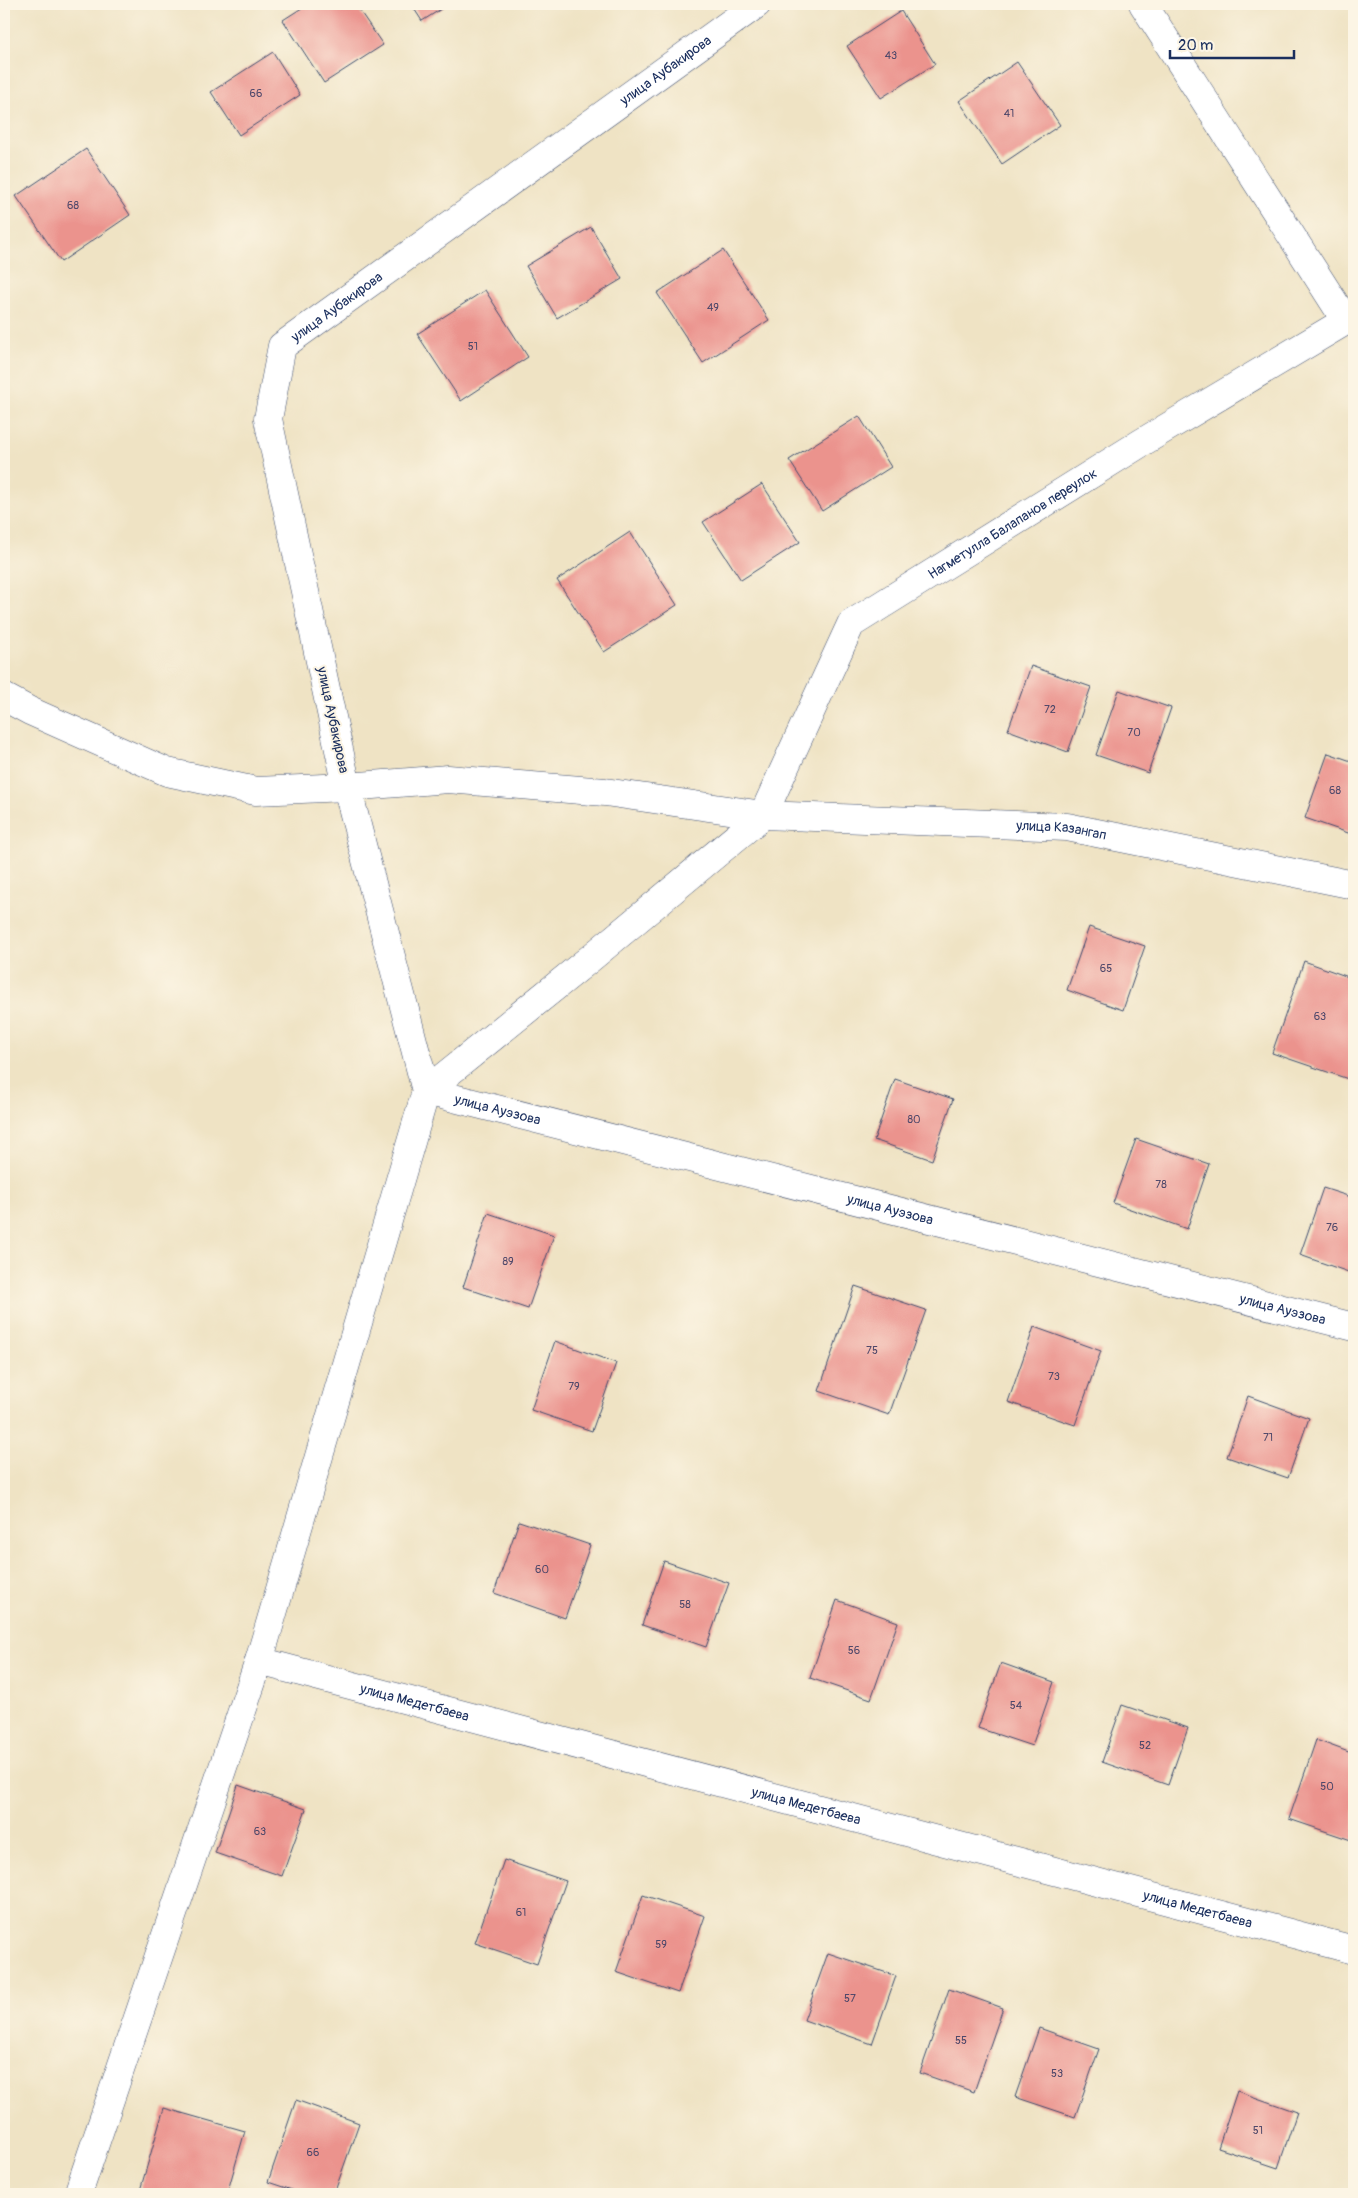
<svg xmlns="http://www.w3.org/2000/svg" width="1358" height="2198" font-family="Pangolin,sans-serif">
<rect width="100%" height="100%" fill="#fcf5e5"/>
<filter id="ink" filterUnits="userSpaceOnUse"><feTurbulence type="fractalNoise" baseFrequency=".02" numOctaves="2"/><feDisplacementMap in="SourceGraphic" scale="10" xChannelSelector="R" yChannelSelector="G"/><feConvolveMatrix kernelMatrix="1 2 1 2 8 2 1 2 1" color-interpolation-filters="sRGB"/></filter>
<filter id="wash" filterUnits="userSpaceOnUse"><feTurbulence type="fractalNoise" baseFrequency=".0096" numOctaves="4" result="noise"/><feDisplacementMap in="SourceGraphic" scale="20" xChannelSelector="R" yChannelSelector="G"/><feGaussianBlur stdDeviation="1.12" result="paint"/><feColorMatrix in="noise" values="0 0 0 0 0 0 0 0 0 0 0 0 0 0 0 0 0 1.4 0 .05"/><feComposite in="paint" operator="in"/></filter>
<g filter="url(#wash)">
<rect width="100%" height="100%" fill="#efe3c4"/>
<g id="blocks">
<g fill="#eb938d">
<polygon points="308,4 355,4 383,45 324,83 283,20"/>
<polygon points="411,4 449,4 422,21"/>
<polygon points="901,11 935,64 881,98 847,46"/>
<polygon points="273,52 300,95 239,135 211,92"/>
<polygon points="1017,62 1060,125 1002,164 959,101"/>
<polygon points="86,149 130,215 61,262 16,196"/>
<polygon points="591,227 622,279 557,318 526,266"/>
<polygon points="723,250 769,320 703,363 657,293"/>
<polygon points="485,290 528,357 461,401 417,334"/>
<polygon points="859,416 891,467 822,511 789,460"/>
<polygon points="762,484 800,542 741,580 703,522"/>
<polygon points="630,532 677,605 604,652 557,580"/>
<polygon points="1031,666 1091,687 1068,752 1008,730"/>
<polygon points="1119,690 1171,708 1148,773 1096,755"/>
<polygon points="1328,753 1354,762 1354,835 1305,818"/>
<polygon points="1089,927 1145,946 1123,1010 1067,990"/>
<polygon points="1304,961 1354,979 1354,1081 1272,1053"/>
<polygon points="895,1079 953,1099 932,1160 874,1140"/>
<polygon points="1136,1139 1209,1164 1187,1229 1113,1203"/>
<polygon points="1323,1188 1354,1198 1354,1274 1300,1255"/>
<polygon points="488,1213 554,1235 528,1309 463,1287"/>
<polygon points="855,1286 926,1310 889,1415 819,1391"/>
<polygon points="1034,1327 1101,1351 1075,1425 1008,1402"/>
<polygon points="555,1341 616,1363 592,1431 531,1410"/>
<polygon points="1248,1396 1309,1418 1288,1478 1227,1457"/>
<polygon points="519,1521 590,1545 565,1618 494,1593"/>
<polygon points="664,1561 729,1583 706,1647 642,1625"/>
<polygon points="837,1600 898,1622 871,1699 810,1678"/>
<polygon points="1001,1663 1054,1682 1032,1746 978,1728"/>
<polygon points="1122,1705 1188,1728 1168,1785 1102,1762"/>
<polygon points="1316,1740 1354,1754 1354,1841 1289,1819"/>
<polygon points="238,1785 306,1809 282,1876 215,1853"/>
<polygon points="504,1860 566,1881 537,1964 475,1943"/>
<polygon points="643,1895 705,1916 678,1993 616,1972"/>
<polygon points="828,1953 896,1976 872,2044 804,2020"/>
<polygon points="949,1989 1003,2008 974,2092 920,2073"/>
<polygon points="1039,2028 1099,2049 1075,2117 1015,2097"/>
<polygon points="1237,2091 1297,2112 1278,2168 1218,2148"/>
<polygon points="296,2100 359,2123 334,2194 304,2194 268,2182"/>
<polygon points="164,2108 245,2131 227,2194 139,2194"/>
</g>
</g>
</g>
<g filter="url(#ink)">
<use href="#blocks" fill-opacity="0" stroke="#3b4a6d" stroke-width="1"/>
<g fill="none" stroke-linecap="round" stroke-linejoin="round">
<defs>
<g id="street">
<polyline points="1143,4 1346,321"/>
<path id="s1" d="M4,697L30,711L167,772L256,791L347,787L448,779L605,792L763,815L1067,827L1354,885"/>
<path id="s2" d="M426,1091L592,957L763,815L851,624L1141,443L1354,316"/>
<path id="s3" d="M426,1091L1354,1327"/>
<path id="s4" d="M259,1661L1354,1950"/>
<path id="s5" d="M78,2194L259,1661L426,1091L347,787L268,419L282,346L757,4"/>
</g>
</defs>
<use href="#street" stroke="#3b4a6d" stroke-width="29"/>
<use href="#street" stroke="#fff" stroke-width="28"/>
</g>
</g>
<g text-anchor="middle" dominant-baseline="central" stroke-width="4" stroke-linejoin="round" paint-order="stroke">
<g font-size="11" fill="#4f486a">
<text x="891" y="55">43</text>
<text x="256" y="93">66</text>
<text x="1009" y="113">41</text>
<text x="73" y="205">68</text>
<text x="713" y="307">49</text>
<text x="473" y="346">51</text>
<text x="1050" y="709">72</text>
<text x="1134" y="732">70</text>
<text x="1335" y="790">68</text>
<text x="1106" y="968">65</text>
<text x="1320" y="1016">63</text>
<text x="914" y="1119">80</text>
<text x="1161" y="1184">78</text>
<text x="1332" y="1227">76</text>
<text x="508" y="1261">89</text>
<text x="872" y="1350">75</text>
<text x="1054" y="1376">73</text>
<text x="574" y="1386">79</text>
<text x="1268" y="1437">71</text>
<text x="542" y="1569">60</text>
<text x="685" y="1604">58</text>
<text x="854" y="1650">56</text>
<text x="1016" y="1705">54</text>
<text x="1145" y="1745">52</text>
<text x="1327" y="1786">50</text>
<text x="260" y="1831">63</text>
<text x="521" y="1912">61</text>
<text x="661" y="1944">59</text>
<text x="850" y="1998">57</text>
<text x="961" y="2040">55</text>
<text x="1057" y="2073">53</text>
<text x="1258" y="2130">51</text>
<text x="313" y="2152">66</text>
</g>
<g font-size="14" fill="#1b2f5e" stroke="#fcf5e5">
<text stroke="none"><textPath href="#s5" startOffset="2394">улица Аубакирова</textPath></text>
<text stroke="none"><textPath href="#s5" startOffset="1989">улица Аубакирова</textPath></text>
<text stroke="none"><textPath href="#s2" startOffset="836">Нагметулла Балапанов переулок</textPath></text>
<text transform="translate(333 720) rotate(78)">улица Аубакирова</text>
<text stroke="none"><textPath href="#s1" startOffset="1079">улица Казангап</textPath></text>
<text stroke="none"><textPath href="#s3" startOffset="74">улица Ауэзова</textPath></text>
<text stroke="none"><textPath href="#s3" startOffset="479">улица Ауэзова</textPath></text>
<text stroke="none"><textPath href="#s3" startOffset="884">улица Ауэзова</textPath></text>
<text stroke="none"><textPath href="#s4" startOffset="161">улица Медетбаева</textPath></text>
<text stroke="none"><textPath href="#s4" startOffset="566">улица Медетбаева</textPath></text>
<text stroke="none"><textPath href="#s4" startOffset="971">улица Медетбаева</textPath></text>
</g>
</g>
<rect width="1358" height="2198" fill="none" stroke="#fcf5e5" stroke-width="20"/>
<path d="M1170 50v8h124v-8" fill="none" stroke="#1b2f5e" stroke-width="2.5"/>
<text x="1178" y="50" font-size="15" fill="#1b2f5e" stroke="#fcf5e5" stroke-width="4" paint-order="stroke">20 m</text>
</svg>
